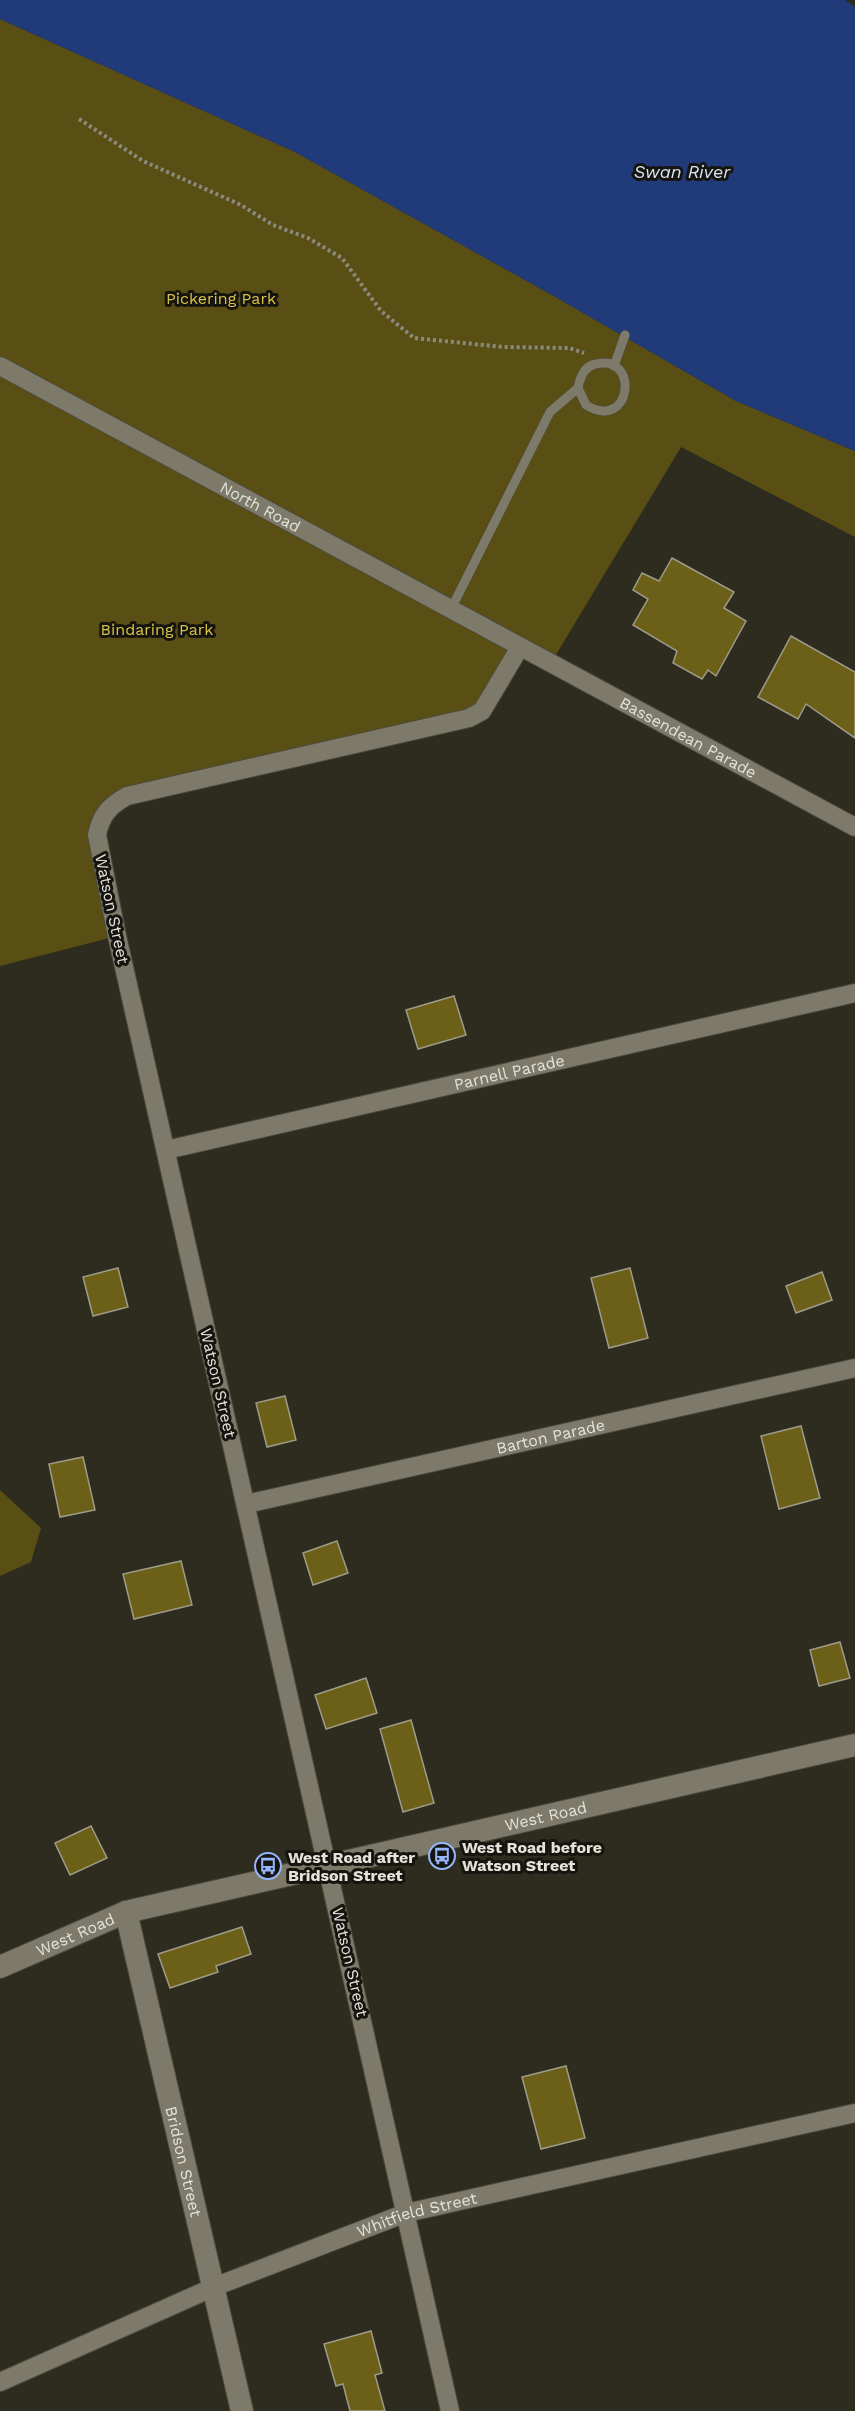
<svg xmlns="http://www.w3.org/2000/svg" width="855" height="2411" font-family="'Work Sans',sans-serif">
<rect width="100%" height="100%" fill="#2e2c1e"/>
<g fill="#594f15">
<polygon points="0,19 295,152 552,295 736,401 855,451 855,537 681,447 551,663 520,647 482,711 127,796 100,820 117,936 0,966"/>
<polygon points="0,1490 41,1528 31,1562 0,1576"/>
</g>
<polygon fill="#213b7a" points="0,0 845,0 855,7 855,451 736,401 552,295 295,152 0,19"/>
<g fill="#6c6019" stroke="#9e9b8a" stroke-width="1.5">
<polygon points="672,558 734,592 724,608 746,621 716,676 708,670 702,679 673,663 677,651 633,625 648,599 633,590 642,573 659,581"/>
<polygon points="791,636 855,672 855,738 806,704 798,719 758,697"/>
<polygon points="454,996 466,1035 418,1049 406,1010"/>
<polygon points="118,1268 128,1307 93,1316 83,1277"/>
<polygon points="630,1268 648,1338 609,1348 591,1278"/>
<polygon points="822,1272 832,1300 796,1313 786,1286"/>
<polygon points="285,1396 296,1440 267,1447 256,1403"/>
<polygon points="801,1426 820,1498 779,1509 761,1436"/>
<polygon points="83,1457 95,1510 60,1517 49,1464"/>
<polygon points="337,1541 348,1573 313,1585 303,1553"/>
<polygon points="181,1561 192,1605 134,1619 123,1574"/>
<polygon points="840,1642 850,1678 819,1686 810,1650"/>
<polygon points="366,1678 377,1713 326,1729 315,1695"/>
<polygon points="411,1720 434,1803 403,1812 380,1729"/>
<polygon points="91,1826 107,1858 70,1875 55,1843"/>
<polygon points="242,1927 251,1954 216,1966 218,1972 170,1988 158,1954"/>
<polygon points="566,2066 585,2138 541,2149 522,2077"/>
<polygon points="371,2331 382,2373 375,2375 385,2411 350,2411 343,2384 336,2386 324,2344"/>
</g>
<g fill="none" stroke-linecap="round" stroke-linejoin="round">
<defs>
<g id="service">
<polyline points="614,366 625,335"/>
<path d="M451,609L550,412L578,388C580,377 584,366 596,364C640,353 632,433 586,405L578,388"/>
</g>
<g id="minor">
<path id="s1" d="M0,366L855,827"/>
<path id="s2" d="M166,1150L855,993"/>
<path id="s3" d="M246,1504L855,1368"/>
<path id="s4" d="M0,2382L214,2287L406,2213L855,2113"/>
<path d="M450,2411L117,936L97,835C101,815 109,806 127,796L469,718L482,711L520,647"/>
</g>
<g id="tertiary">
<path id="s5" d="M126,1912L242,2411"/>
<path id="s6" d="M0,1967L126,1912L855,1745"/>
</g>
</defs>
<use href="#service" stroke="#4c4a3e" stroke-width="10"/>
<use href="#minor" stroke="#4c4a3e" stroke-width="20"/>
<use href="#tertiary" stroke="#4c4a3e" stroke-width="24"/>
<polyline stroke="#8c8a7e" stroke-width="4" stroke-dasharray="3 3" stroke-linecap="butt" points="79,119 143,161 241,205 273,225 308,238 342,258 381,311 414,338 503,347 569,348 584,353"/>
<use href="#service" stroke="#7d7a6a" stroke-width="9"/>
<use href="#minor" stroke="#7d7a6a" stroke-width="18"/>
<use href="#tertiary" stroke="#7d7a6a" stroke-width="22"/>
</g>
<defs>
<symbol id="bus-ring" viewBox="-11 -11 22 22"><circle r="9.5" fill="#15140e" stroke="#95b6fd" stroke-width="1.5"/><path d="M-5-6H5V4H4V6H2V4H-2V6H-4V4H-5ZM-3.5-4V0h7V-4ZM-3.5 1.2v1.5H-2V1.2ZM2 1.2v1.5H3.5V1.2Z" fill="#95b6fd"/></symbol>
</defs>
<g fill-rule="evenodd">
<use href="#bus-ring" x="427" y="1841" width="30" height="30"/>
<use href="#bus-ring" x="253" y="1851" width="30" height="30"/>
</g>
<g text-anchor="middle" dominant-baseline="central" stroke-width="6" stroke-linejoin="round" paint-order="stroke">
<g font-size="16" fill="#d9c347" stroke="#15140e">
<text x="221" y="298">Pickering Park</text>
<text x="157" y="629">Bindaring Park</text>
</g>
<g font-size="16" fill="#e4e2d9" stroke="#15140e">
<text stroke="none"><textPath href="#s1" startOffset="296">North Road</textPath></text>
<text stroke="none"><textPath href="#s1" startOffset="782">Bassendean Parade</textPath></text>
<text transform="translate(112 909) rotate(78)">Watson Street</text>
<text stroke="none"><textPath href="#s2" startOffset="352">Parnell Parade</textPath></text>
<text transform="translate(218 1383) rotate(77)">Watson Street</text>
<text stroke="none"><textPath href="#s3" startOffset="312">Barton Parade</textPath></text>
<text stroke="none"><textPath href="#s6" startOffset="568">West Road</textPath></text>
<text stroke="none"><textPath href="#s6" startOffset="82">West Road</textPath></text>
<text transform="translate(350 1962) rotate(77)">Watson Street</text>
<text stroke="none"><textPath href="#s5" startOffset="256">Bridson Street</textPath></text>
<text stroke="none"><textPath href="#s4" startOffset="450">Whitfield Street</textPath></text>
</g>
<g font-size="16" font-weight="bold" fill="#e4e2d9" stroke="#15140e" text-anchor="start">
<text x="462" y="1847">West Road before<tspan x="462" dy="18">Watson Street</tspan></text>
<text x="288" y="1857">West Road after<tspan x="288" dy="18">Bridson Street</tspan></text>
</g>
<g font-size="18" font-style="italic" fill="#dae4f7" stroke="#15140e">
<text x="682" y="171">Swan River</text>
</g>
</g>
</svg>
